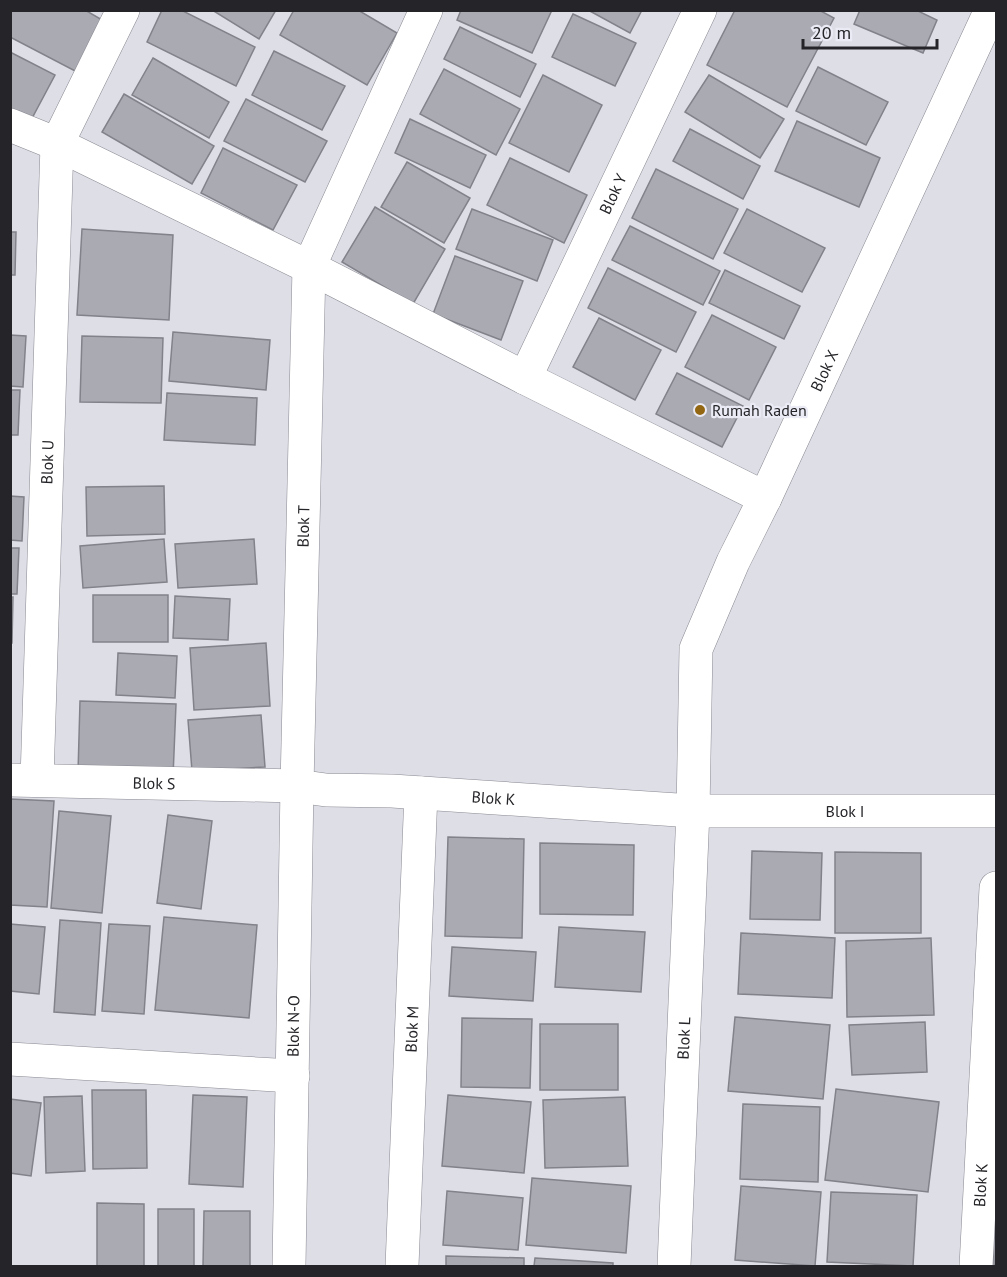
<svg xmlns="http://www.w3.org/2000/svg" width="1007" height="1277" font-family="'PT Sans',sans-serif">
<rect width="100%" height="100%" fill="#dedee7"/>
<g fill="#aaaab3" stroke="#82828a" stroke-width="1.5">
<polygon points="10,10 85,10 104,21 77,72 10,37"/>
<polygon points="162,10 181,10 255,47 236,86 147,42"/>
<polygon points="212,10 276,10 259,39"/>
<polygon points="294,10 358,10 397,33 367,85 280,35"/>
<polygon points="461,10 552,10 532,53 457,20"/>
<polygon points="588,10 642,10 630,33"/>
<polygon points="735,10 819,10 834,18 787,107 707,65"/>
<polygon points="860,10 916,10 937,20 923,53 854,24"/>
<polygon points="573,14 636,43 615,86 552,57"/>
<polygon points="460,27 536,64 520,97 444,59"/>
<polygon points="274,51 345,86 322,130 252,95"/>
<polygon points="10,52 55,75 30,122 10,112"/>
<polygon points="153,58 229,102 209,138 132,95"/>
<polygon points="818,67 888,102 866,145 796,111"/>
<polygon points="444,69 520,109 496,155 420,114"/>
<polygon points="543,75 602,105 569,172 509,143"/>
<polygon points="709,75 784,119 760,158 685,112"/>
<polygon points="124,94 214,146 192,184 102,132"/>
<polygon points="246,99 327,141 305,182 224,141"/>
<polygon points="410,119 486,155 470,188 395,153"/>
<polygon points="797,121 880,158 859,207 775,171"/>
<polygon points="690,129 760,166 743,199 673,161"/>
<polygon points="223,148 297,185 273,230 201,193"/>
<polygon points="510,158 587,195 564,243 487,205"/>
<polygon points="407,162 470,198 444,243 381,207"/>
<polygon points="656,169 738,209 713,259 632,218"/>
<polygon points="375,207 445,249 413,304 342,262"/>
<polygon points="472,209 553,240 537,281 456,249"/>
<polygon points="747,209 825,248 802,292 724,253"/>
<polygon points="630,226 720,271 703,305 612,260"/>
<polygon points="82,229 173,235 169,320 77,315"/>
<polygon points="10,232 16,232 15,275 10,275"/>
<polygon points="455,256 523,281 501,340 433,314"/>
<polygon points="608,268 696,312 676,352 588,308"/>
<polygon points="725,270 800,306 784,339 709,303"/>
<polygon points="712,315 776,347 749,400 685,367"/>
<polygon points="599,318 661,350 635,400 573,367"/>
<polygon points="173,332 270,340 266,390 169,381"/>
<polygon points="10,335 26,336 23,387 10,386"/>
<polygon points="82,336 163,338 161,403 80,402"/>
<polygon points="677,373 743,406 722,447 656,414"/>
<polygon points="10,390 20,390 18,435 10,435"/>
<polygon points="167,393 257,398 255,445 164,440"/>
<polygon points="164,486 165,534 87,536 86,487"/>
<polygon points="10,496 24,497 22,541 10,540"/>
<polygon points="164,539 167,582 83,588 80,546"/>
<polygon points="254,539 257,584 178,588 175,544"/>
<polygon points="10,548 19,548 17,594 10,594"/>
<rect x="93" y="595" width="75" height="47"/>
<polygon points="175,596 230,599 228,640 173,638"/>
<polygon points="10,597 13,597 12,643 10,643"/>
<polygon points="266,643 270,706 194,710 190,648"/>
<polygon points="118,653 177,656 175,698 116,695"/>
<polygon points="80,701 176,704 173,777 78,773"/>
<polygon points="261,715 265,767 192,771 188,720"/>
<polygon points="10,799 54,801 47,907 10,905"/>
<polygon points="59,811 111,816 102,913 51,908"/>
<polygon points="168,815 212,821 201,909 157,903"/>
<polygon points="448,837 524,839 522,938 445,936"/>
<polygon points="540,843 634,845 633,915 540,914"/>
<polygon points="752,851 822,853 820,920 750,919"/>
<polygon points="835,852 921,853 921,933 835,933"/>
<polygon points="164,917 257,925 249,1018 155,1010"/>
<polygon points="60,920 101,923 95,1015 54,1012"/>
<polygon points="10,924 45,927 39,994 10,991"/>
<polygon points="109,924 150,926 144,1014 102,1011"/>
<polygon points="559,927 645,932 641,992 555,987"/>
<polygon points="741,933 835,938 832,998 738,994"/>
<polygon points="931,938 934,1015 847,1017 846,941"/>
<polygon points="452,947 536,952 533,1001 449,996"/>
<polygon points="735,1017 830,1025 823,1099 728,1091"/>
<polygon points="462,1018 532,1019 530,1088 461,1087"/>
<polygon points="925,1022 927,1072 852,1075 849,1025"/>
<rect x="540" y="1024" width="78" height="66"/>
<polygon points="836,1089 939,1102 928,1192 825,1180"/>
<polygon points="92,1090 146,1090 147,1168 93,1169"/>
<polygon points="193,1095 247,1097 243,1187 189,1184"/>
<polygon points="448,1095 531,1102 524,1173 442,1166"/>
<polygon points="82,1096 85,1171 46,1173 44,1097"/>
<polygon points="625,1097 628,1166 545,1168 543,1100"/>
<polygon points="10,1099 41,1103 31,1176 10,1173"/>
<polygon points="743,1104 820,1107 818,1182 740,1179"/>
<polygon points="532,1178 631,1186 626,1253 526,1245"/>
<polygon points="741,1186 821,1192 815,1266 735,1260"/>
<polygon points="447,1191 523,1198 518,1250 443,1245"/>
<polygon points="831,1192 917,1195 913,1266 827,1262"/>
<polygon points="992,1192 996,1192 996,1265 994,1265"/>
<polygon points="97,1203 144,1204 144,1266 97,1266"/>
<rect x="158" y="1209" width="36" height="57"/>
<polygon points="204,1211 250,1211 250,1266 203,1266"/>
<polygon points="446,1256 524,1258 524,1266 446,1266"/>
<polygon points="535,1258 613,1263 613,1266 534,1266"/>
</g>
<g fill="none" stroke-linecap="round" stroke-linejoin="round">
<defs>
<g id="minor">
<polyline points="10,125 57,144 309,267 525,378 765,498"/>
<path id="s1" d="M525,378L700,10"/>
<path id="s2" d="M10,780L297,786L326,790L392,791L693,811H996"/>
<path id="s3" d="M37,780L57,144L123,10"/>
<polyline points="10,1059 293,1076"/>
<path id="s4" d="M289,1266L297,786L309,267L426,10"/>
<path id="s5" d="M402,1266L421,793"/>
<path id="s6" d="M674,1266L693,811L696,649L733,562L765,498L991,10"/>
<path id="s7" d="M976,1266L996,888"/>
</g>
</defs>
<use href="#minor" stroke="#898992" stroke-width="34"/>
<use href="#minor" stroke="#fff" stroke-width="33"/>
</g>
<circle fill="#936611" stroke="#ebebf5" stroke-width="2" cx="700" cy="410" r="6"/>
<g text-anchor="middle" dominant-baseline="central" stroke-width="4.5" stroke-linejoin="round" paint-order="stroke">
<g font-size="16" fill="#252529" stroke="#ebebf5">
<text stroke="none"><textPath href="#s1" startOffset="204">Blok Y</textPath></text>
<text stroke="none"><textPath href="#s6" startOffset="924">Blok X</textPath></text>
<text stroke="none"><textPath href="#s3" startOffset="318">Blok U</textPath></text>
<text stroke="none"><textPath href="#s4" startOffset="740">Blok T</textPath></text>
<text stroke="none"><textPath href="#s2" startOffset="144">Blok S</textPath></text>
<text stroke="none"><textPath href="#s2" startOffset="484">Blok K</textPath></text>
<text stroke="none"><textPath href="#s2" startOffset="836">Blok I</textPath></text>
<text stroke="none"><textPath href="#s4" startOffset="240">Blok N-O</textPath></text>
<text stroke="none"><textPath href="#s5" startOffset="237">Blok M</textPath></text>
<text stroke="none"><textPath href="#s6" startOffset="228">Blok L</textPath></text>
<text stroke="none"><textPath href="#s7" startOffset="81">Blok K</textPath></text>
</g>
<g font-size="16" fill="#252529" stroke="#ebebf5" text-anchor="start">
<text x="712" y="410">Rumah Raden</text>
</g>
</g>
<rect width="1007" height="1277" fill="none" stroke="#252529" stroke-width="24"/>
<path d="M803 39v9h134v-9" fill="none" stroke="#252529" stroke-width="3"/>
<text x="812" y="39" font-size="18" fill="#252529" stroke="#ebebf5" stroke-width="4.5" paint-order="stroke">20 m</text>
</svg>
